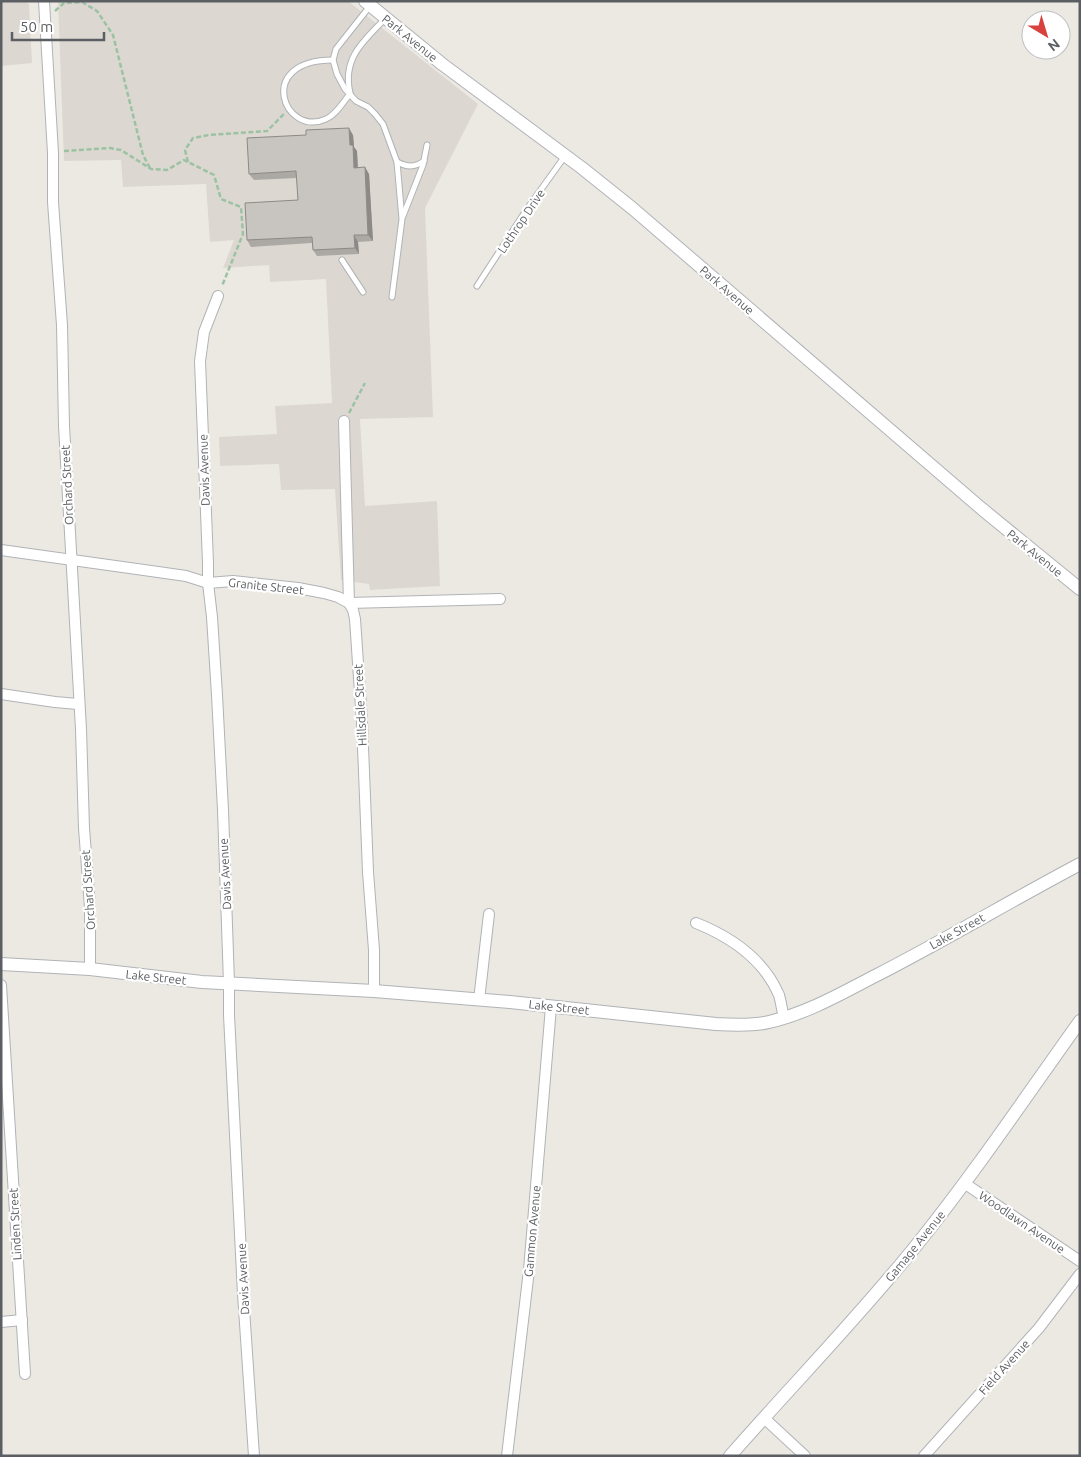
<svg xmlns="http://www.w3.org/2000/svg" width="1081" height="1457" font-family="Ubuntu,sans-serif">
<rect width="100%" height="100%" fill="#ece9e3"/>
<g fill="#dcd8d1">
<polygon points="1,1 26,1 29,4 32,63 1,66"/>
<polygon points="58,1 348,1 478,104 425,208 433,417 360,419 365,506 437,501 440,586 370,590 369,584 341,580 335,489 281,490 279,464 220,466 219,437 277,434 275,406 332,403 326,279 270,282 269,265 223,268 234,240 210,242 206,184 123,187 121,160 64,161"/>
</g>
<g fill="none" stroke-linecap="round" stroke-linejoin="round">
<defs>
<g id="service">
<polyline points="370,6 336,49 333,60 337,74 345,89 356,101 368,107 375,114 383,124 397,162 402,219 392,297"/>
<path d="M333,60C254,60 284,138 326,119C336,115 343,102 350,94"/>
<path d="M350,93C342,59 363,41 386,18"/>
<path d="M397,162C407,167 414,168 424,161"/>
<polyline points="403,216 423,165 427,145"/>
<polyline points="342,260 363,292"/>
<polyline points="477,286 527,209 565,156"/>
</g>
<g id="minor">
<polyline points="44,1 53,153 53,202 62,325 64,426 81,729 84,828 90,907 90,969"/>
<polyline points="218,296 204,332 200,361 208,563 208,583 212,617 217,695 223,810 229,983 229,1015 243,1294 254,1456"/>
<polyline points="344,421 349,603 353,610 355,619 362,722 368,872 374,950 374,991"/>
<polyline points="1,550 151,571 186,576 208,583 233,581 298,588 324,593 338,597 349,603 500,599"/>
<polyline points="1,694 55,702 78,704"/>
<path d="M696,923C731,937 764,960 779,995C781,1002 782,1010 784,1018"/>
<polyline points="1,985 25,1374"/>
<polyline points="479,1000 489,914"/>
<polyline points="964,1183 1080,1261"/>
<polyline points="1,1322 22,1320"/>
<polyline points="764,1418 805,1456"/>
<polyline points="507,1456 529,1270 551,1007"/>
<polyline points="924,1456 1039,1328 1080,1274"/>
</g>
<g id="tertiary">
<polyline points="365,1 442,64 582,168 632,208 982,509 1080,589"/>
<path d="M1,964L90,969L202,982L374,991L510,1002L716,1024C733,1025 753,1026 769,1022C808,1013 842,993 877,975C945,940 1012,900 1080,864"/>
<path d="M730,1456C793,1384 860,1316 919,1242C976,1171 1027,1095 1080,1021"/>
</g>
</defs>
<use href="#service" stroke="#b0b3b7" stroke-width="7"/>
<use href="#minor" stroke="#b0b3b7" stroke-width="12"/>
<use href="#tertiary" stroke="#b0b3b7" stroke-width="14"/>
<g stroke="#9cc2a4" stroke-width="2.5" stroke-dasharray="5 2.5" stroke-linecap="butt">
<polyline points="55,11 64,3 82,2 97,11 113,35 143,155 150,168"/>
<polyline points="64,151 110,148 121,150 151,169 167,170 184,160 214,175 221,199 241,207 243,234 222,286"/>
<polyline points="188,162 185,150 193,138 209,135 267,131 284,114"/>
<polyline points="349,413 365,383"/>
</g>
<use href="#service" stroke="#fff" stroke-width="5"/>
<use href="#minor" stroke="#fff" stroke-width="10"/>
<use href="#tertiary" stroke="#fff" stroke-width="12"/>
</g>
<polygon fill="#aca9a5" points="353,135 354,147 357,151 358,167 369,174 373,241 358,242 359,254 317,256 313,250 312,243 251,247 247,240 298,200 297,178 254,180 249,174"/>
<g fill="#8c8986">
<polygon points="349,128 353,135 354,147 357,151 358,174 354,168 350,145"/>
<polygon points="365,167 369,174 373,241 368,235"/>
<polygon points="354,235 358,242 359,254 355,248"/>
</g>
<polygon fill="#c8c4c0" stroke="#8c8986" points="349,128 350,145 353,145 354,168 365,167 368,235 354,235 355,248 313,250 312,237 247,240 245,203 298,200 296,171 249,174 247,138 306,135 306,130"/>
<g text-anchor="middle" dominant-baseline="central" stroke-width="4.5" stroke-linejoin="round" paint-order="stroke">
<g font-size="12" fill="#5b5e62" stroke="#fff">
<text transform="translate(410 38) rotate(39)">Park Avenue</text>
<text transform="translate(521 221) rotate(-56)">Lothrop Drive</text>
<text transform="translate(727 290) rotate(41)">Park Avenue</text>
<text transform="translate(204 470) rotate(-92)">Davis Avenue</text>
<text transform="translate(67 485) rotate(-93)">Orchard Street</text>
<text transform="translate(1035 553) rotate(39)">Park Avenue</text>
<text transform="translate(266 586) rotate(6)">Granite Street</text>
<text transform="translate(360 705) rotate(-93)">Hillsdale Street</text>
<text transform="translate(225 874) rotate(-93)">Davis Avenue</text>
<text transform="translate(88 890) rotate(-94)">Orchard Street</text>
<text transform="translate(957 931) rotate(-29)">Lake Street</text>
<text transform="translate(156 977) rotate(6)">Lake Street</text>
<text transform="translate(559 1007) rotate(6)">Lake Street</text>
<text transform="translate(1022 1222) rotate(34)">Woodlawn Avenue</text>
<text transform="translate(15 1224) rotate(-93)">Linden Street</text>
<text transform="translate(532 1231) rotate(-85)">Gammon Avenue</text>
<text transform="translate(915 1246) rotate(-51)">Gamage Avenue</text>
<text transform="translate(243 1279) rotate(-93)">Davis Avenue</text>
<text transform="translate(1004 1367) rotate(-48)">Field Avenue</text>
</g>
</g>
<rect width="1081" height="1457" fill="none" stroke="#5b5e62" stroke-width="5"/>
<g transform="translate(1046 35) rotate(142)"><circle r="24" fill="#ffffff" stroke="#bdbfc0"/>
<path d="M0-4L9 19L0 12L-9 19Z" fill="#d8413d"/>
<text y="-8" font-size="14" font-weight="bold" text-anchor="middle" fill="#5b5e62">N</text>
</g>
<path d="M12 32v8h92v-8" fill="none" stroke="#5b5e62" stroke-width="2.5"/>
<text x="20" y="32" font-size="15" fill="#5b5e62" stroke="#ffffff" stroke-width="4" paint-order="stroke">50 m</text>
</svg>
